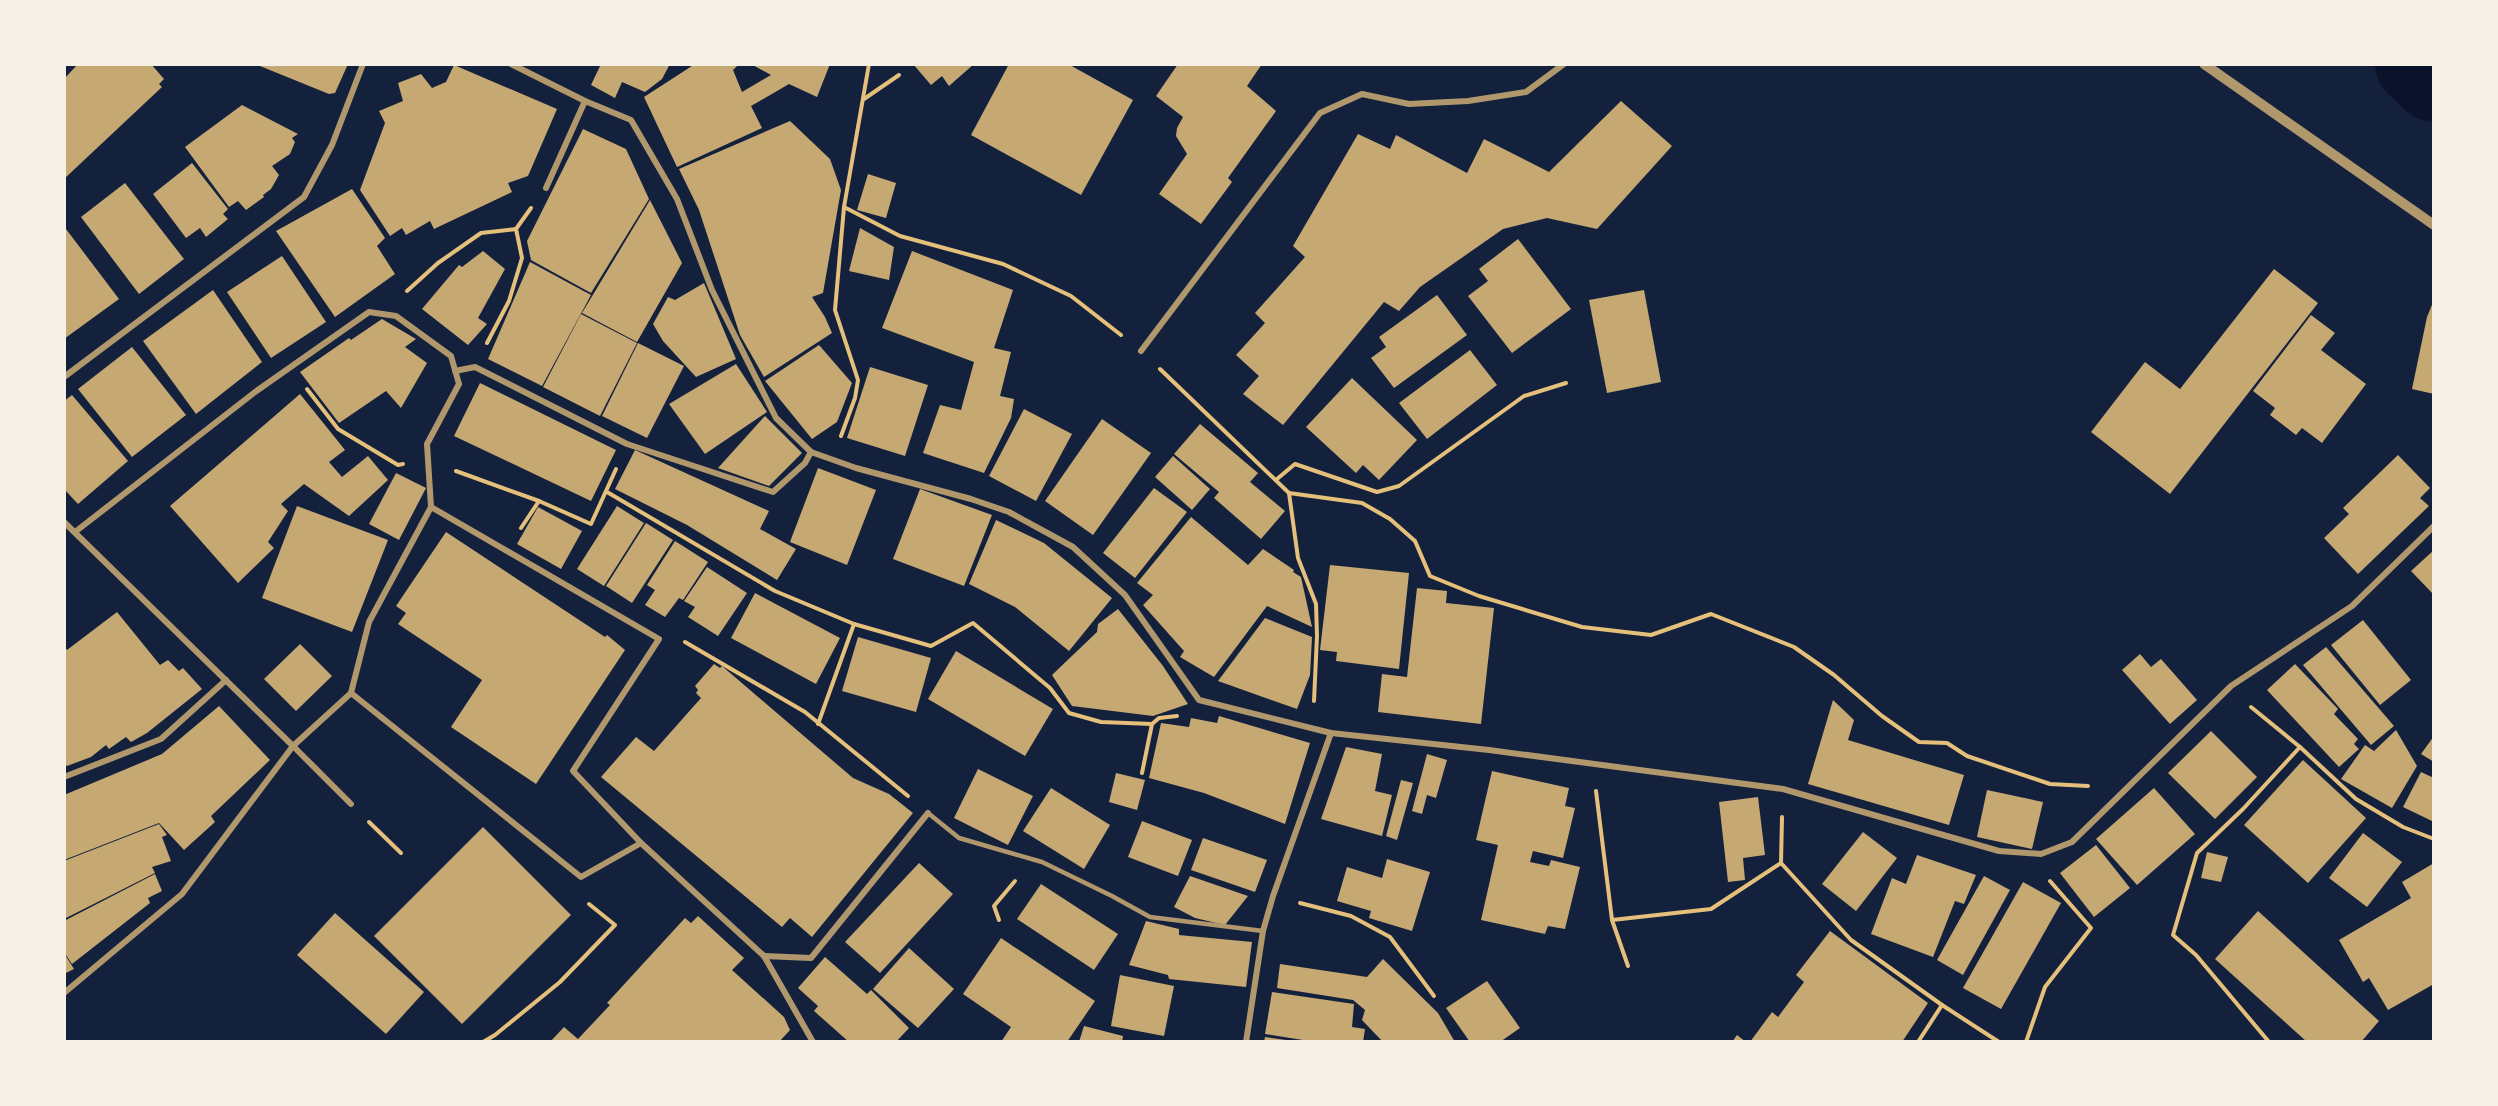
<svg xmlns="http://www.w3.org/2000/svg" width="2498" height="1106" font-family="'Public Sans',sans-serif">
<rect width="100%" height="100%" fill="#14213d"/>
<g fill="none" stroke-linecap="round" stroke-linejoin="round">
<polyline stroke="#0b132b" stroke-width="82" points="2416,64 2434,81"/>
</g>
<g fill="#c6a872">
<polygon points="78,64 151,64 164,79 159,84 162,87 64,179 64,79"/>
<polygon points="255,64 348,64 335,93 329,94"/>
<polygon points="601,64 670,64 662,79 645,92 622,82 615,98 591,85"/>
<polygon points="695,64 739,64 733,70 742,92 771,75 751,64 830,64 817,97 789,84 751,106 762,128 677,167 644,97"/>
<polygon points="913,64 974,64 949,86 942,76 931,85"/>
<polygon points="1009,64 1068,64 1133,100 1081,195 971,135"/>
<polygon points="1178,64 1262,64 1247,86 1276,111 1228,178 1232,182 1201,224 1159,194 1187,154 1176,136 1177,128 1183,117 1156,96"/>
<polygon points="454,65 557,109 528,176 508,183 512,192 434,229 430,221 406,235 402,228 390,236 360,190 385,123 379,111 403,101 398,83 421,74 432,88 446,82"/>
<polygon points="1621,101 1672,146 1597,229 1547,218 1503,229 1420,287 1399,311 1384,302 1283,425 1243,394 1259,376 1236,355 1265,323 1255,313 1305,257 1293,246 1358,134 1390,149 1396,135 1467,173 1484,139 1549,172"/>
<polygon points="242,105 298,134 292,138 295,142 290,154 272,166 279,175 271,189 263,195 264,197 246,210 238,201 229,207 185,147"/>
<polygon points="790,121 830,159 841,190 823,293 812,297 825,317 832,333 764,377 740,335 699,210 679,169"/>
<polygon points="583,129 626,149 649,199 591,293 531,260 527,241"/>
<polygon points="192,163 228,209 223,214 228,219 206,237 200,228 186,238 153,194"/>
<polygon points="868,174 896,183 886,218 857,210"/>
<polygon points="125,183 184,259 139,294 81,217"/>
<polygon points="352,189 385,238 377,246 395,274 335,317 276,231"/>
<polygon points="650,200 682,263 637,342 582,313"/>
<polygon points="860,228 894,247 889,280 849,271"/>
<polygon points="66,229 119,299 64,339 64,230"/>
<polygon points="1518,239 1571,309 1512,353 1468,296 1488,281 1479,269"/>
<polygon points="483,251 505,269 478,318 487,324 468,345 422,309 459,265 462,267"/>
<polygon points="912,251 1013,290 994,348 1011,352 1000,396 1014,399 1011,418 984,473 923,453 940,405 961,410 974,362 882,328"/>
<polygon points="282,256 326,322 271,358 227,292"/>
<polygon points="530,262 591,295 542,386 488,359"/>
<polygon points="2274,269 2318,303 2170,494 2091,432 2145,362 2180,389"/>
<polygon points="704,283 736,359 696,377 663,341 653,324 668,297 675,300"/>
<polygon points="213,290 262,362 196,414 143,341"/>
<polygon points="1644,290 1661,382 1607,393 1589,300"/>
<polygon points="1437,295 1467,335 1394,388 1371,358 1386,347 1379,337"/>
<polygon points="2434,300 2434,394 2412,389 2427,317"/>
<polygon points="581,314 637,343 600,416 543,387"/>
<polygon points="2311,315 2335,333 2321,350 2366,384 2322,443 2302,428 2296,435 2270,415 2275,408 2253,391"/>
<polygon points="382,319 416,339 405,347 427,363 401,408 386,391 339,423 300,372 349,338 351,340"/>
<polygon points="638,343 684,366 647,438 602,416"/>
<polygon points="819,345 852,383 837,422 812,439 765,381"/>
<polygon points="132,347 186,415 132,457 78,389"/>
<polygon points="1470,350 1497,385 1427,439 1399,403"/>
<polygon points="736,364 767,412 705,454 669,404"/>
<polygon points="870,367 928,385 905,456 847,438"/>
<polygon points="1352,378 1417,440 1379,480 1363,465 1356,473 1306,427"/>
<polygon points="480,383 616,450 591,501 454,436"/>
<polygon points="300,394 345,450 329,462 342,477 368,456 388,480 349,516 304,484 281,504 288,511 268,542 274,548 238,583 170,506"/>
<polygon points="72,395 128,461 78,504 64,489 64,401"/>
<polygon points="1024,409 1072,434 1036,501 989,476"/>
<polygon points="765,416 802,453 769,486 718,468"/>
<polygon points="1102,419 1151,453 1093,535 1045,501"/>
<polygon points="1200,424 1258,473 1250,482 1285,511 1261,539 1214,498 1219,492 1174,454"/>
<polygon points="635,450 769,511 760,529 796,549 777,580 687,525 615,489"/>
<polygon points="2398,455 2430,488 2420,498 2429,506 2358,574 2324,538 2349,514 2343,508"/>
<polygon points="1173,456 1210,489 1192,510 1155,477"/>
<polygon points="818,468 876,490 847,565 790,542"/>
<polygon points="396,473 426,488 399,540 369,524"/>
<polygon points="1154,488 1187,512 1135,578 1103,553"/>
<polygon points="920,489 992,515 964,586 893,559"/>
<polygon points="297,506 388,540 352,632 262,598"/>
<polygon points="617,506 644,523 604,586 577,569"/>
<polygon points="538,507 582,531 561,569 517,544"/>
<polygon points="1191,517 1248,565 1263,549 1294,570 1293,572 1301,577 1312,627 1267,606 1214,677 1180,657 1184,651 1143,605 1153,595 1137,583"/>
<polygon points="996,520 1044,543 1112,598 1069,651 1015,607 969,584"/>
<polygon points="646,523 673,540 632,603 606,586"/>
<polygon points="446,532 605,637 607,635 625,650 536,784 451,727 482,680 398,624 406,613 396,606"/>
<polygon points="675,541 708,562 683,600 679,598 665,617 645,605 655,590 647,585"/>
<polygon points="2434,550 2434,595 2411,571"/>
<polygon points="1330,565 1409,573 1399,669 1336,661 1337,652 1320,650"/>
<polygon points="707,567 747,593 718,636 688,617 695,607 684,601"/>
<polygon points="1417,588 1447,591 1446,603 1494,608 1481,724 1378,712 1382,674 1407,677"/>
<polygon points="755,593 840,638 816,684 731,638"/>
<polygon points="1118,609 1163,666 1188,704 1153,716 1072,706 1052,675 1097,632 1098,624"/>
<polygon points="117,612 160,665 168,660 179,671 183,668 202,689 147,733 131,742 126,737 109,749 106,745 91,757 67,766 64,764 64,646 67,650"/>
<polygon points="1265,618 1312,637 1310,675 1297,709 1218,681"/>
<polygon points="2363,620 2411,680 2380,705 2331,645"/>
<polygon points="858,637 931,658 916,712 842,691"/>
<polygon points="300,644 332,676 296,711 264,679"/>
<polygon points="2326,647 2394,726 2371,745 2303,665"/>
<polygon points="956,651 1053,709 1025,756 928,699"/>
<polygon points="2140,654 2151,667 2161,659 2197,700 2170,724 2122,670"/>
<polygon points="714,664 720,668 722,666 853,778 889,794 913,813 812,937 790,918 782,927 601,777 636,737 654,751 701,698 696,693 698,690 695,686"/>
<polygon points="2295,664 2338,709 2334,714 2358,739 2354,744 2359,749 2339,767 2267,690"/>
<polygon points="1833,700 1854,720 1848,740 1964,775 1949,825 1808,784"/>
<polygon points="219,706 270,760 211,816 215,822 184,850 159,823 64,860 64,795 162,754"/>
<polygon points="1219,716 1310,743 1285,824 1204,793 1149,778 1161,723 1189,727 1191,718 1217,723"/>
<polygon points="2396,730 2417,766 2392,808 2341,779 2365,745 2374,751"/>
<polygon points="2211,731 2257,777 2215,819 2168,773"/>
<polygon points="2434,736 2434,762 2421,754"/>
<polygon points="1346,747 1382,754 1375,791 1392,795 1382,836 1321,819"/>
<polygon points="1427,754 1447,760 1436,798 1427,795 1422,814 1412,811"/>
<polygon points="2303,760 2366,818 2308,883 2244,825"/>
<polygon points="978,769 1033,796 1008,845 954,818"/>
<polygon points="1492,771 1569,788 1565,806 1575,808 1563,858 1533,851 1530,862 1549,866 1551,860 1580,867 1565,929 1548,926 1545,934 1481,920 1498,845 1476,840"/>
<polygon points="2421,772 2434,778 2434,822 2403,807"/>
<polygon points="1116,773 1145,780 1137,810 1109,802"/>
<polygon points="1401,780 1413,783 1397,840 1386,836"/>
<polygon points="1051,788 1110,825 1084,869 1023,831"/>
<polygon points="2154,788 2195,834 2137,885 2096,839"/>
<polygon points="1987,790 2043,802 2032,849 1977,837"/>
<polygon points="1758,797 1765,855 1743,858 1745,880 1728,882 1719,802"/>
<polygon points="1142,821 1192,840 1178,876 1128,857"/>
<polygon points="159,824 167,835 162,837 171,861 152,867 155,873 64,919 64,861"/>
<polygon points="483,827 571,915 462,1024 374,936"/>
<polygon points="1863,832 1897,858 1856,911 1822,884"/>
<polygon points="2363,833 2402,862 2367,907 2329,878"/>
<polygon points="1203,838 1267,860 1255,892 1191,870"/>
<polygon points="2096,845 2130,888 2094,917 2060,873"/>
<polygon points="2207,852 2228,857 2221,882 2201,878"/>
<polygon points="1917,855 1976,875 1964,904 1955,901 1933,957 1871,934 1892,878 1906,884"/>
<polygon points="1387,859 1430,872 1412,931 1369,918 1371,911 1337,901 1347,867 1382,878"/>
<polygon points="919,863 953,894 880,973 845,942"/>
<polygon points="2434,863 2434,984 2388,1010 2369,978 2363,982 2339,940 2411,898 2402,882"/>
<polygon points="155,874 162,891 148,898 150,903 72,964 64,952 64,921"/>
<polygon points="1190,876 1248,896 1225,925 1195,918 1174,907"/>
<polygon points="1984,876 2010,890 1963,975 1937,960"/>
<polygon points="2023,882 2061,903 2001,1009 1963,988"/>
<polygon points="1041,884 1118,934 1094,970 1017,919"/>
<polygon points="2258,911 2379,1021 2361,1042 2307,1042 2215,959"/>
<polygon points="335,913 424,992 386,1034 297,955"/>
<polygon points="698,916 744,958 732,970 784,1017 790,1030 779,1042 550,1042 564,1027 578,1039 610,1005 607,1003 685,918 691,923"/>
<polygon points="1146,921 1179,929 1179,935 1252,942 1246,987 1169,979 1168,975 1129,965"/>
<polygon points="1830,931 1928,1003 1902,1042 1750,1042 1772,1012 1778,1017 1804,982 1796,975"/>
<polygon points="1001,938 1095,1001 1067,1042 1001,1042 1011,1027 963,994"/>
<polygon points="909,948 954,989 918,1028 873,989"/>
<polygon points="64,953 74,969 64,974"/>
<polygon points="825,957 867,994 871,990 909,1028 896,1042 849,1042 814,1011 818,1006 798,988"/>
<polygon points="1383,959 1438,1013 1455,1042 1383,1042 1362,1020 1365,1010 1353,1000 1277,988 1280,964 1367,977"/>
<polygon points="1120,975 1174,986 1164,1036 1111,1026"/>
<polygon points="1487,981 1520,1028 1500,1042 1470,1042 1446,1008"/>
<polygon points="1272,992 1354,1004 1352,1027 1365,1029 1363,1042 1315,1042 1265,1034"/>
<polygon points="1084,1026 1123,1036 1122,1042 1079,1042"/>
<polygon points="1737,1035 1746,1042 1732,1042"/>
<polygon points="1265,1037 1286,1040 1286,1042 1264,1042"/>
</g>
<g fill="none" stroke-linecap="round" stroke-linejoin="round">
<g stroke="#e5c07b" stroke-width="4">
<polyline points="864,99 899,75"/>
<polyline points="844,207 900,236 1003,264 1071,296 1121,335"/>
<polyline points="407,291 438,263 481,233 516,229 531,208"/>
<polyline points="487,343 509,301 522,258 516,229"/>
<polyline points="1160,369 1289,493 1298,558 1316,604 1317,636 1314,701"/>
<polyline points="307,389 338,429 398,465 403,464"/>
<polyline points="841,436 855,398 858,380 835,310 844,207 869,64"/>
<polyline points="456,471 539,501 591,524 616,469"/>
<polyline points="1277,479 1295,464 1377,492 1399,486 1524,396 1566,383"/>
<polyline points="607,492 775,591 854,624 931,646 973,623 1050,688 1069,713 1101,722 1152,724 1159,718 1177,716"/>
<polyline points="1289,493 1362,503 1390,519 1415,541 1430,576 1479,596 1582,627 1651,635 1711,614 1794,647 1834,675 1882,716 1919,742 1947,743 1967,756 2050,784 2088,786"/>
<polyline points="521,528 539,501"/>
<polyline points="685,642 805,712 908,796"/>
<polyline points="2251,707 2300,747 2356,799 2403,827 2434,839"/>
<polyline points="818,724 854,624"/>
<polyline points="1142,773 1152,724"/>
<polyline points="1596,791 1612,920 1711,909 1781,863"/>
<polyline points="1782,817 1781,863 1851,940 1942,1005 1918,1042"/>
<polyline points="369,822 401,853"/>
<polyline points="1300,903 1351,916 1390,937 1434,996"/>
<polyline points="999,920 994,906 1015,881"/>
<polyline points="1612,920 1628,966"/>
<polyline points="1942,1005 1999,1042"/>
<polyline points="483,1042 495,1035 560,982 615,925 589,904"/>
<polyline points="2026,1042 2045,987 2091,928 2050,881"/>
<polyline points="2269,1042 2196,955 2173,935 2197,853 2243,809 2300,747"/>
</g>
<polyline stroke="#b1986c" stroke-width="4.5" points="928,813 959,838 1042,862 1112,896 1150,917 1263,931"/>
<g stroke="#b1986c" stroke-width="6">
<polyline points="511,64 585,101 631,120 677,199 712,290 776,418 811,452 856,468 971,499 1009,512 1073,547 1125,595 1199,700 1331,733 1489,750 1783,789 1999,851 2041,854 2072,842 2231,686 2352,606 2434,526"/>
<polyline points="546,188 585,101"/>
<polyline points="1141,351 1320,113 1362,94 1409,104 1468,101 1526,92 1564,64"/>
<polyline points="455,371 475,367 627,444 773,492 805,463 811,452"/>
<polyline points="64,377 304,197 332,145 363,64"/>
<polyline points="431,507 659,639 573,771 641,843"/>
<polyline points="64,522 293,746 351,693 581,877 641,843 764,956 813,1042"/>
<polyline points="75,532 255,392 369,312 396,316 451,356 459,384 427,444 431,507 369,622 351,693"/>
<polyline points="64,777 161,739 226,680"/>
<polyline points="764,956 811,958 928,813"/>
<polyline points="64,993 182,894 293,746 351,804"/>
<polyline points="1246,1042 1263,931 1273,896 1331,733"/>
</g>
<polyline stroke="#b1986c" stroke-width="10" points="2204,64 2434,225"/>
</g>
<rect width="2498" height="1106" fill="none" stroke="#f6f1e7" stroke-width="132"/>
</svg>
